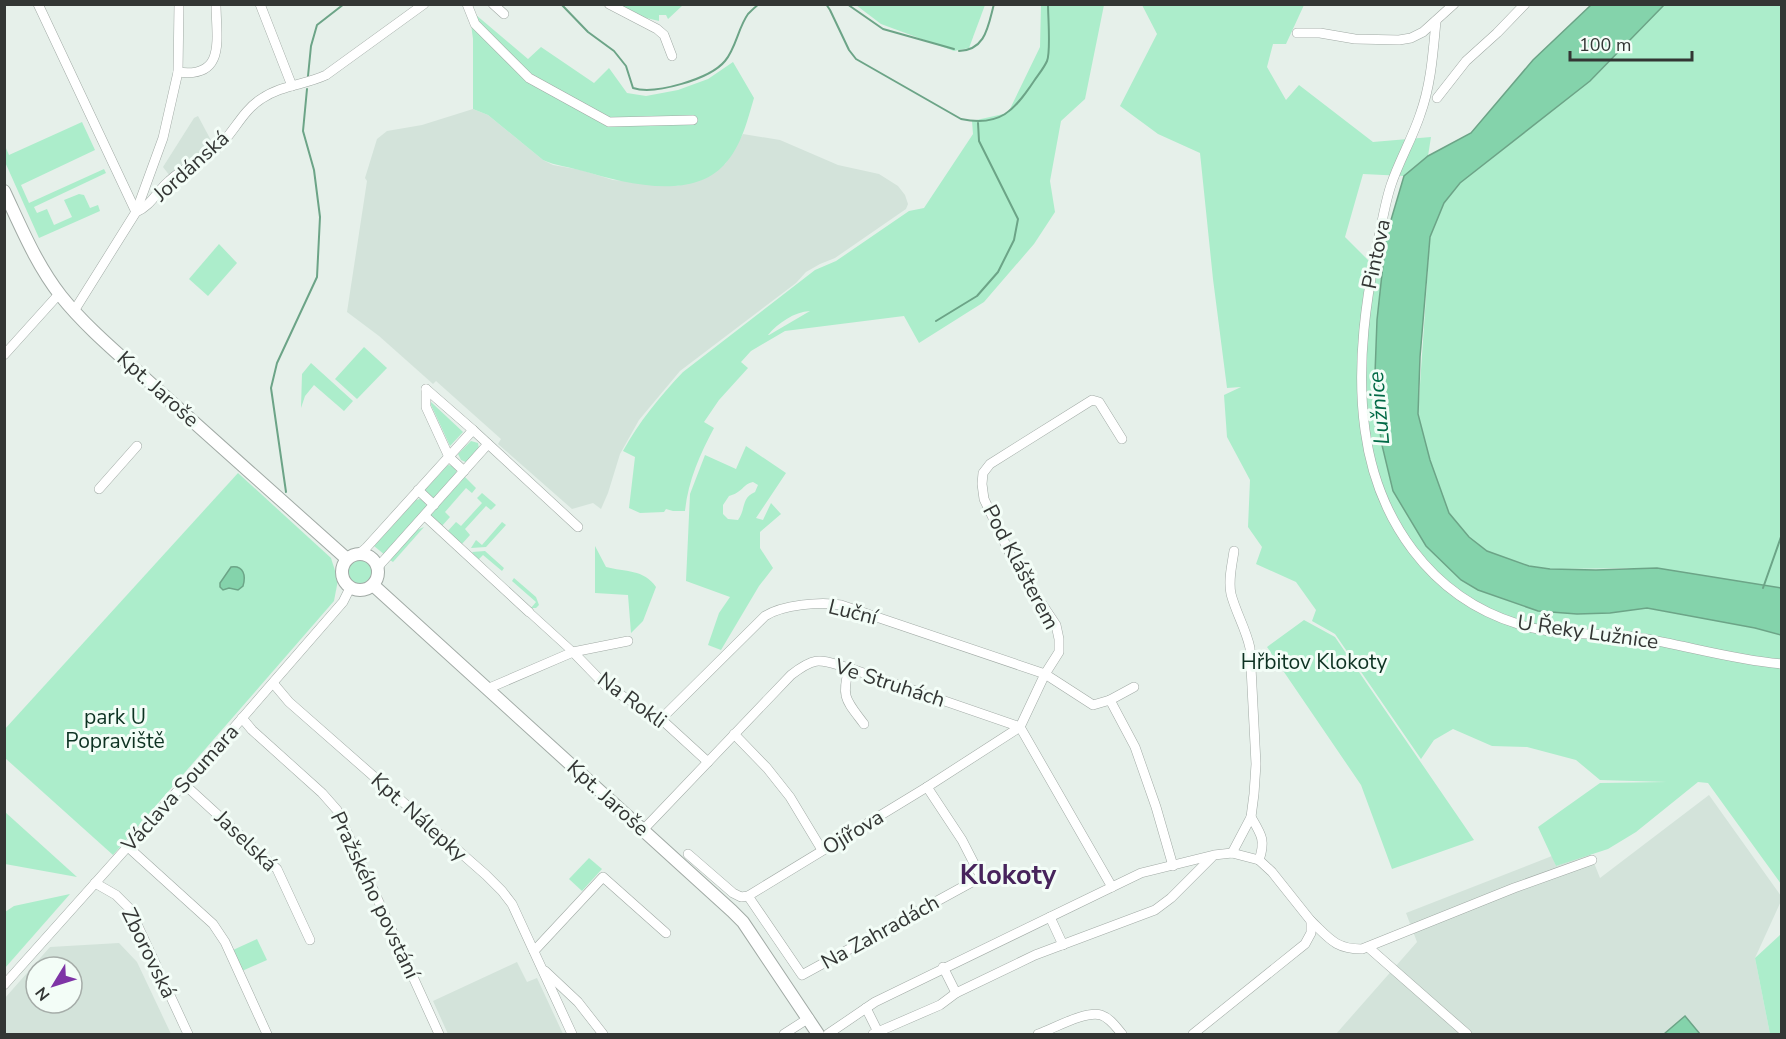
<svg xmlns="http://www.w3.org/2000/svg" width="1786" height="1039" font-family="'Nunito Sans',sans-serif">
<rect width="100%" height="100%" fill="#e6f0ea"/>
<g fill="#d3e3da" fill-rule="evenodd">
<polygon points="473,109 488,115 543,160 553,165 581,170 613,180 678,186 725,164 743,134 780,140 838,165 879,174 898,186 905,195 908,204 906,209 835,258 820,264 806,272 796,283 680,371 639,420 620,454 608,493 601,509 593,503 572,509 498,444 501,439 436,381 433,384 379,336 347,312 367,181 365,178 377,139 387,131 422,125"/>
<polygon points="198,116 214,146 170,176 163,167 194,118"/>
<polygon points="1709,795 1781,896 1781,901 1755,958 1770,1034 1336,1034 1417,942 1406,913 1552,856 1556,866 1590,853 1600,878"/>
<path d="M119,943L137,962L171,1034H5V998L50,947ZM36,967H72V1003H36Z"/>
<polygon points="517,962 527,982 537,978 563,1034 448,1034 433,1001"/>
</g>
<g fill="#acedcb" fill-rule="evenodd">
<polygon points="617,5 683,5 668,19 666,15 659,15 659,21 634,15"/>
<polygon points="856,5 985,5 969,48 954,51 881,24"/>
<path d="M1041,5H1104L1085,99L1061,121L1050,181L1055,212L1034,244L984,302L919,343L904,316L785,331L751,351L741,362L748,368L719,400L704,422L714,428C700,454 688,481 685,511H673L666,509L664,512L640,513L629,508L635,457L623,451C639,422 660,396 683,372L815,270L836,261L909,211L924,208L973,134L972,121L1008,113L1040,47ZM810,311L769,335H768C778,323 794,312 810,311Z"/>
<polygon points="1142,5 1304,5 1286,44 1273,44 1267,67 1286,100 1299,85 1373,142 1431,137 1428,156 1404,176 1363,174 1345,237 1382,274 1377,320 1375,374 1377,391 1393,491 1426,546 1478,590 1538,611 1577,614 1610,613 1647,608 1755,628 1781,635 1781,884 1708,783 1698,782 1636,832 1608,849 1556,866 1538,827 1600,783 1667,782 1600,780 1576,760 1527,747 1492,746 1453,729 1434,740 1421,759 1335,634 1312,621 1316,610 1296,582 1256,564 1262,547 1248,527 1250,480 1227,437 1224,395 1241,387 1227,388 1213,279 1200,153 1158,134 1120,106 1157,34"/>
<polygon points="1664,5 1781,5 1781,588 1651,568 1550,569 1529,566 1487,551 1469,537 1449,513 1430,460 1418,414 1430,237 1444,203 1460,183 1590,81"/>
<path d="M469,9L528,59L541,47L594,83L609,68L627,93L646,96L678,90L708,79L733,62L754,98C747,122 741,147 724,165C691,201 624,183 583,171C570,167 556,166 543,160L488,115L473,109V39Z"/>
<polygon points="82,122 95,150 21,185 29,203 104,169 106,173 34,207 37,213 47,209 54,225 72,217 64,200 79,194 84,195 90,208 98,205 100,211 39,238 5,162 5,146 9,155"/>
<polygon points="219,244 237,263 208,296 189,279"/>
<polygon points="364,347 387,368 357,399 335,379"/>
<polygon points="311,363 353,401 344,411 314,385 305,396 301,408 302,374"/>
<polygon points="431,402 463,432 450,446 431,405"/>
<polygon points="471,441 478,443 479,449 468,463 461,460 458,454"/>
<path d="M746,446L786,473L756,518L763,520L771,503L781,514L760,532V548L773,568L759,586L721,650L708,645L719,613L730,597L686,581L690,494L705,455L736,469ZM753,482L758,485L755,492C741,498 746,509 738,520L728,519L723,514V505L729,496C742,493 743,484 753,482Z"/>
<polygon points="448,465 453,466 458,474 435,500 425,490"/>
<polygon points="238,473 331,558 338,580 334,601 113,855 5,758 4,730"/>
<polygon points="465,477 476,488 472,493 466,488 445,512 450,517 441,527 430,516"/>
<polygon points="482,493 496,505 491,510 486,506 465,529 470,535 461,545 447,532 456,522 461,526 482,503 477,498"/>
<polygon points="420,499 424,501 427,507 385,555 374,546 416,500"/>
<polygon points="502,522 506,525 486,547 471,548 476,540 482,545"/>
<polygon points="424,527 393,562 390,560 417,530"/>
<path d="M595,546L606,567C625,572 644,569 656,587L643,621L631,633L628,595L595,593Z"/>
<polygon points="485,551 504,568 502,571 483,555 478,560 472,552"/>
<circle cx="360" cy="572" r="12"/>
<polygon points="514,578 536,597 539,605 536,608 531,608 536,602 512,581"/>
<polygon points="1304,620 1335,637 1474,840 1392,869 1361,785 1267,647"/>
<polygon points="4,812 5,812 77,877 5,864"/>
<polygon points="589,858 602,869 582,891 569,879"/>
<polygon points="70,894 5,968 5,912 14,906"/>
<polygon points="1781,934 1781,1034 1770,1034 1755,958"/>
<polygon points="257,939 267,960 242,971 233,950"/>
</g>
<g fill="#84d3ab" stroke="#6ca487" stroke-width="1.5">
<polygon points="1591,5 1664,5 1590,81 1460,183 1444,203 1430,237 1420,357 1418,414 1430,460 1449,513 1469,537 1487,551 1529,566 1550,569 1596,570 1657,568 1781,588 1781,635 1755,628 1647,608 1610,613 1577,614 1538,611 1478,590 1461,580 1426,546 1393,491 1381,441 1375,374 1377,320 1386,237 1404,176 1428,156 1471,133 1533,60"/>
<path d="M231,567C244,565 246,576 243,586L238,590L229,588L223,590L220,587V583Z"/>
<polygon points="1685,1016 1700,1034 1664,1034"/>
</g>
<g fill="none" stroke-linecap="round" stroke-linejoin="round">
<g stroke="#6ca487" stroke-width="2">
<path d="M561,4L588,32L614,51L626,66L633,88C655,95 710,79 725,61C736,48 738,28 748,14C751,11 755,7 759,4"/>
<path d="M826,4L830,10L849,50L856,59L961,119C1000,127 1014,111 1034,81C1038,75 1044,68 1047,61C1051,52 1048,17 1048,4"/>
<polyline points="847,4 883,29 954,49"/>
<path d="M959,51C986,50 988,26 994,4"/>
<polyline points="308,76 311,46 317,25 344,4"/>
<polyline points="936,321 977,296 998,272 1014,240 1018,219 979,141 978,123"/>
<polyline points="286,492 271,388 277,363 317,277 320,217 314,170 303,131 307,89"/>
<polyline points="1763,588 1782,534"/>
</g>
<defs>
<polyline id="pedestrian" points="529,612 573,652"/>
<g id="minor">
<polyline points="38,4 136,212"/>
<polyline points="260,4 292,86"/>
<polyline points="467,4 475,24 529,78 609,122 693,120"/>
<polyline points="493,4 504,14"/>
<polyline points="609,4 657,29 664,35 672,56"/>
<path d="M1436,21C1433,53 1431,85 1420,115C1412,139 1399,161 1391,185C1386,200 1383,216 1380,232C1366,296 1356,364 1365,430C1377,519 1430,597 1518,624C1558,637 1601,632 1641,638C1688,646 1734,660 1782,664"/>
<polyline points="1297,33 1320,33 1355,39 1399,40 1411,38 1423,32 1454,4"/>
<path d="M178,72C227,79 216,37 216,4"/>
<polyline points="1437,98 1466,61 1497,33 1525,4"/>
<path d="M136,212C151,206 157,191 169,181C183,168 200,161 215,150C233,135 241,112 261,99C281,85 305,85 326,75L424,4"/>
<polyline points="74,311 136,212 163,138 178,72 179,4"/>
<polyline points="4,355 59,294"/>
<polyline points="426,389 473,430 578,527"/>
<polyline points="426,389 426,407 449,457 464,471"/>
<polyline points="99,489 137,446"/>
<polyline points="418,490 434,505"/>
<polyline points="425,516 529,612"/>
<polyline points="359,554 366,548 473,430"/>
<polyline points="377,568 488,444"/>
<polyline points="573,652 606,686 661,719 708,762"/>
<path d="M849,668C841,698 846,700 864,724"/>
<polyline points="273,683 289,702 486,875 502,891 512,904 572,1034"/>
<polyline points="487,689 573,652 628,641"/>
<polyline points="1110,700 1134,687"/>
<polyline points="242,718 252,730 322,793 337,810 439,1034"/>
<path d="M661,719L765,616C782,605 821,601 841,605L1045,674L1093,705L1110,700L1135,747L1156,807L1173,866"/>
<polyline points="1020,727 1045,674 1059,652 1059,639 1056,625 1014,562 984,499 982,484 983,473 990,464 1092,400 1099,402 1122,439"/>
<polyline points="734,734 767,768 790,797 822,850"/>
<polyline points="184,784 277,869 310,940"/>
<path d="M1251,817C1261,834 1266,840 1259,860"/>
<path d="M643,830L791,675C817,655 820,660 849,668L1020,727L1112,887"/>
<polyline points="128,847 213,924 225,942 267,1034"/>
<path d="M1232,853L1251,817L1254,794L1256,764L1250,648C1246,629 1236,613 1231,594C1228,580 1232,565 1234,551"/>
<polyline points="688,854 733,893 741,897 748,896 927,787 1020,727"/>
<polyline points="95,883 116,895 130,909 188,1034"/>
<polyline points="748,896 802,975 981,877 962,840 927,787"/>
<polyline points="1050,917 1063,945"/>
<path d="M1311,921C1329,938 1335,949 1362,949L1514,888L1592,860"/>
<polyline points="1368,947 1467,1034"/>
<polyline points="534,951 603,877 666,933"/>
<polyline points="943,967 956,993"/>
<polyline points="545,971 578,1002 603,1034"/>
<polyline points="4,985 224,739 343,602 350,588"/>
<polyline points="866,1008 878,1032"/>
<polyline points="784,1034 809,1018"/>
<polyline points="828,1034 875,1002 1112,887 1141,873 1214,855 1232,853 1259,860 1272,872 1311,921 1311,933 1305,944 1193,1034"/>
<polyline points="873,1034 940,1005 956,993 1035,955 1155,910 1171,898 1212,857"/>
<path d="M1038,1034C1053,1029 1086,1010 1101,1015C1110,1018 1116,1027 1122,1034"/>
</g>
<g id="tertiary">
<path d="M4,191C21,227 36,264 61,296C89,331 126,360 159,391C222,447 284,503 347,559"/>
<circle cx="360" cy="572" r="18"/>
<polyline points="373,585 732,911 743,922 818,1034"/>
</g>
</defs>
<use href="#pedestrian" stroke="#a1aaa5" stroke-width="9"/>
<use href="#minor" stroke="#a1aaa5" stroke-width="10"/>
<use href="#tertiary" stroke="#a1aaa5" stroke-width="14"/>
<use href="#pedestrian" stroke="#fff" stroke-width="8"/>
<use href="#minor" stroke="#fff" stroke-width="9"/>
<use href="#tertiary" stroke="#fff" stroke-width="12"/>
</g>
<g text-anchor="middle" dominant-baseline="central" stroke-width="6" stroke-linejoin="round" paint-order="stroke">
<g font-size="21" fill="#333634" stroke="#f3fdf7">
<text transform="translate(191 166) rotate(-42)">Jordánská</text>
<text transform="translate(1376 254) rotate(-78)">Pintova</text>
<text transform="translate(158 389) rotate(42)">Kpt. Jaroše</text>
<text transform="translate(1021 567) rotate(62)">Pod Klášterem</text>
<text transform="translate(853 612) rotate(14)">Luční</text>
<text transform="translate(1588 632) rotate(8)">U Řeky Lužnice</text>
<text transform="translate(890 683) rotate(18)">Ve Struhách</text>
<text transform="translate(632 700) rotate(36)">Na Rokli</text>
<text transform="translate(180 788) rotate(-48)">Václava Soumara</text>
<text transform="translate(608 798) rotate(42)">Kpt. Jaroše</text>
<text transform="translate(419 817) rotate(42)">Kpt. Nálepky</text>
<text transform="translate(853 832) rotate(-31)">Ojířova</text>
<text transform="translate(246 841) rotate(44)">Jaselská</text>
<text transform="translate(375 895) rotate(65)">Pražského povstání</text>
<text transform="translate(880 932) rotate(-29)">Na Zahradách</text>
<text transform="translate(149 953) rotate(64)">Zborovská</text>
</g>
<g font-size="21" fill="#0d3222" stroke="#f3fdf7">
<text x="1314" y="662">Hřbitov Klokoty</text>
<text x="115" y="717">park U<tspan x="115" dy="24">Popraviště</tspan></text>
</g>
<g font-size="22" font-style="italic" fill="#006945" stroke="#f3fdf7">
<text transform="translate(1379 408) rotate(-95)">Lužnice</text>
</g>
<g font-size="27" font-weight="bold" fill="#47245c" stroke="#f3fdf7">
<text x="1008" y="875">Klokoty</text>
</g>
</g>
<rect width="1786" height="1039" fill="none" stroke="#333634" stroke-width="12"/>
<g transform="translate(54 985) rotate(232)"><circle r="28" fill="#f3fdf7" stroke="#a6ada9" stroke-width="1.5"/>
<path d="M0-4.5L10 22L0 15L-10 22Z" fill="#7e34a6"/>
<text y="-9" font-size="16" font-weight="bold" text-anchor="middle" fill="#333634">N</text>
</g>
<path d="M1570 51v9h122v-9" fill="none" stroke="#333634" stroke-width="3"/>
<text x="1579" y="51" font-size="18" fill="#333634" stroke="#f3fdf7" stroke-width="4.5" paint-order="stroke">100 m</text>
</svg>
